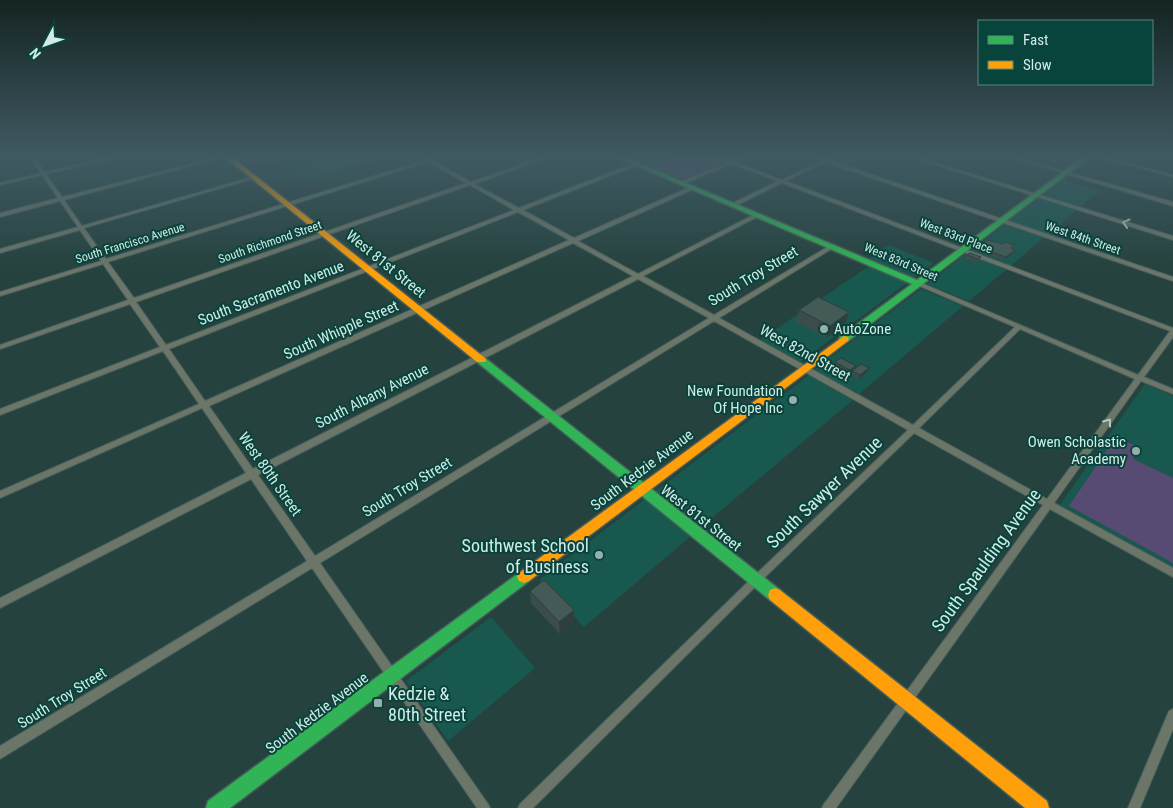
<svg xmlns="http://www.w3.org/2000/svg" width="1173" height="808" font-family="'Roboto Condensed',sans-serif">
<rect width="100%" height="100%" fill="#25423e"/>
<g fill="#19584f">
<polygon points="304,157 379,157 381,158 304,181 292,171 315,165"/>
<polygon points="626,157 673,157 649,166"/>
<polygon points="1063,180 1099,191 1080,207 1042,196"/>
<polygon points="1040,198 1077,210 1048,235 1008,221"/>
<polygon points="1006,224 1044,237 1011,266 971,251"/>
<polygon points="889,245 934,263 913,278 868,259"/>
<polygon points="966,254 1007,269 969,301 927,284"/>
<polygon points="869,266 907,283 800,362 760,340"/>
<polygon points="921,289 963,306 859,394 814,370"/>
<polygon points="809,375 853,400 700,528 654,492"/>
<polygon points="1145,384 1173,396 1173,568 1060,505"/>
<polygon points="645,499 691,536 584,627 539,580"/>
<polygon points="491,617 535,668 448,741 406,681"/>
</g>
<g fill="#574b73">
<polygon points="673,157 738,157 684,180 649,166"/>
<polygon points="1116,437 1140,448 1133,459 1173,478 1173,563 1069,506"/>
</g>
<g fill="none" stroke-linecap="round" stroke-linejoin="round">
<defs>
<g id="street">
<polygon points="0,157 5,157 0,159"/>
<path d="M30,157H34L45,172L108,157H114V158L46,174L62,197L218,157H224L64,200L82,226L252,177L256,178L84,228L106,259L425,160L421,157H426L429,158L440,157L432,160L471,182L542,157H548V158L474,184L519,208L634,163H638V165L523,210L574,238L690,187H694V189L578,241L638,274L755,214H759V216L643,276L714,315L829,246H833V248L719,318L913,425L1015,327L915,284V282H919L1138,375L1170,331L782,183L735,206H731V204L778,181L731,164L684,184H680V182L740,157H745L735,162L782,180L821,161L813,157H819L825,159L829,157H834L829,160L1173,277V281L825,162L786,181L1173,328V337L1144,377L1173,389V394L1141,381L1054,503L1173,568V577L1050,509L836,808H822L824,804L1043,505L914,433L759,583L533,808H518L520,804L753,577L908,430L714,321L320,563L488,804L490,808H477L312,568L0,759V746L307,561L251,479L0,608V598L246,473L202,408L0,498V491L199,404L163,351L0,415V409L160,347L130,304L0,349V345L128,300L103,264L0,296V292L101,261L80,230L0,253V249L78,227L60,201L0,217V213L58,198L42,175L0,185V183L41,173ZM428,162L466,183L134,298L108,262ZM470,185L514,210L166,345L136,302ZM518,212L569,240L205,401L169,349ZM573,243L633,276L253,469L209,406ZM638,279L709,318L315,556L258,475ZM1020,329L1135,379L1047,499L919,428Z"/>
<polygon points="911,157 917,157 1173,236 1173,240"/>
<polygon points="1009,157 1015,157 1173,202 1173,206"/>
<polygon points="1099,157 1105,157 1173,175 1173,177"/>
<polygon points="1173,709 1173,729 1140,808 1128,808 1169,711"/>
</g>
<g id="fast">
<polygon points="616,157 624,157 917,280 1083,157 1090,157 848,341 840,341 839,339 840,337 912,284"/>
<polygon points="481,357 485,358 780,590 782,595 780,600 775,602 770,600 477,362 476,360 477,358"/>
<polygon points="524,571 529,573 531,577 529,581 230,808 206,808 208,801 519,573"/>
</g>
<g id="slow">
<polygon points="225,157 232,157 485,358 486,360 485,362 477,362"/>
<polygon points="844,336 848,337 849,339 848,341 529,581 524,583 519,581 517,577 519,573"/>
<polygon points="775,588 780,590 1047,801 1049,808 1025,808 770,600 768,595 770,590"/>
</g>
</defs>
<use href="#street" stroke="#465e5b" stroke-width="2"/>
<use href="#fast" stroke="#465e5b" stroke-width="3"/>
<use href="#slow" stroke="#465e5b" stroke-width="3"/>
<use href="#street" fill="#6b7669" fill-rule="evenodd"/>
<use href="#fast" fill="#30b455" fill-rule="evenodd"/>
<use href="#slow" fill="#ff9f0a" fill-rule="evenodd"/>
</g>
<g fill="#3a4d4b">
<polygon points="241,157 283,157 284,160 257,167"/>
<polygon points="1123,157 1144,157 1139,161"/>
<polygon points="1003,244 1014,245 1013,249 1015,250 1013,253 1004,260 976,251 977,247"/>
<polygon points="967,255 981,257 979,260 976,263 965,259"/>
<polygon points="799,310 845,324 826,338 796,322"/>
<polygon points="835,362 856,366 855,368 869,368 867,372 859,379 850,375 851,372 849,374 834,366"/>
<polygon points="530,591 574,621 560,634 531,603"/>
</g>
<g fill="#2f3f3d">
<polygon points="254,157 283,157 284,160 257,167"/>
<polygon points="1015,250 1013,253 1004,260 1006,257"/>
<polygon points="849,312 845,324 826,338 830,326"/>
<polygon points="856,366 854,370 852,371 849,374 850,370"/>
<polygon points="869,368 867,372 859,379 860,375"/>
<polygon points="574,610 574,621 560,634 559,622"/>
</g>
<g fill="#435a57" stroke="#2f3f3d">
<polygon points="988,240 1003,244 1006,242 1014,245 1011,248 1015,250 1006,257 977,247"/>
<polygon points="970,253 981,257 978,259 967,255"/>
<polygon points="818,297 849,312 830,326 799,310"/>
<polygon points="841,358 856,366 850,370 835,362"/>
<polygon points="861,364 869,368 860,375 852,371"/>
<polygon points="544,580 574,610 559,622 530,591"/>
</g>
<defs><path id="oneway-chevron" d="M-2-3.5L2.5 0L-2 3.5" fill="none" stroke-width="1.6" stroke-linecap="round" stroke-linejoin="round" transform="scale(1.25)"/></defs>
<g stroke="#b2c8c0">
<use href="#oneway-chevron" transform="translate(1126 223) rotate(-163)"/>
<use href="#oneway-chevron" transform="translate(1108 422) rotate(-54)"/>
</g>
<linearGradient id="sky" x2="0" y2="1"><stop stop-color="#142422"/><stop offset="0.58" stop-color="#405a63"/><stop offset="1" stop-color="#405a63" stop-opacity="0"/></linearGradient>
<rect width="1173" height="270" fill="url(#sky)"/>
<g fill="#95b0ab" stroke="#09443c" stroke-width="2">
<circle cx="824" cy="329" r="5"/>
<circle cx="793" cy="400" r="5"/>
<circle cx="1136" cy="451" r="5"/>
<circle cx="599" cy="555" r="5"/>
<rect x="373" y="698" width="10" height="10" rx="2.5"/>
</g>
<g text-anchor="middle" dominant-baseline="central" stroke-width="4" stroke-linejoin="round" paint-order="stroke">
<g font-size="12" fill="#d1ebe6" stroke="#09443c">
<text transform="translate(956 236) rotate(21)">West 83rd Place</text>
<text transform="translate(1083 238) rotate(19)">West 84th Street</text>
<text transform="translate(270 242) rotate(-19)">South Richmond Street</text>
<text transform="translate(130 243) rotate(-17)">South Francisco Avenue</text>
<text transform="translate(901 262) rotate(23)">West 83rd Street</text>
</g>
<g font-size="15" fill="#d1ebe6" stroke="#09443c">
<text transform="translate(386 264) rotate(39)">West 81st Street</text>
<text transform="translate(753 276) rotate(-31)">South Troy Street</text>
<text transform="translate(271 293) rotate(-21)">South Sacramento Avenue</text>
<text transform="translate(341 330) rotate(-24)">South Whipple Street</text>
<text transform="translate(805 353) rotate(29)">West 82nd Street</text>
<text transform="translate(372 396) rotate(-27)">South Albany Avenue</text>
<text transform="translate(642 470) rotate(-37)">South Kedzie Avenue</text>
<text transform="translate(270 474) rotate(55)">West 80th Street</text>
<text transform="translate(407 487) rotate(-31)">South Troy Street</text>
<text transform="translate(701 518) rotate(38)">West 81st Street</text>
<text transform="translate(62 698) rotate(-32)">South Troy Street</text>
<text transform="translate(317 713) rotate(-37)">South Kedzie Avenue</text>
</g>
<g font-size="15" fill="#d1ebe6" stroke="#09443c" text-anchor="end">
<text x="834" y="329" text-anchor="start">AutoZone</text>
<text x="783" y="391">New Foundation<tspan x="783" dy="17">Of Hope Inc</tspan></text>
<text x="1126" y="442">Owen Scholastic<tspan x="1126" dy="17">Academy</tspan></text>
</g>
<g font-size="18" fill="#d1ebe6" stroke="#09443c">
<text transform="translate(824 492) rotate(-44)">South Sawyer Avenue</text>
<text transform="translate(986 560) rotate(-54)">South Spaulding Avenue</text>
</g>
<g font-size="18" fill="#d1ebe6" stroke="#09443c" text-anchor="end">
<text x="589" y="545">Southwest School<tspan x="589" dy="21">of Business</tspan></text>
<text x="388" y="693" text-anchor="start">Kedzie &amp;<tspan x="388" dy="21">80th Street</tspan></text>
</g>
</g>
<rect x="978" y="20" width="175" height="65" fill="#09443c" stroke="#598780"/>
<rect x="988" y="36" width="25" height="8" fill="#30b455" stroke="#598780"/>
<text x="1023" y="45" font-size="15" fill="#d1ebe6">Fast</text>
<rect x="988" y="61" width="25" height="8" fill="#ff9f0a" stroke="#598780"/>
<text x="1023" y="70" font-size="15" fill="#d1ebe6">Slow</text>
<g transform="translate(45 45) rotate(229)" stroke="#09443c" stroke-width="4" paint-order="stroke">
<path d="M0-4L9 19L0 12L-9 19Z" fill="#d1ebe6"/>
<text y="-8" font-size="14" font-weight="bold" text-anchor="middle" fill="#d1ebe6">N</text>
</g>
</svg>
